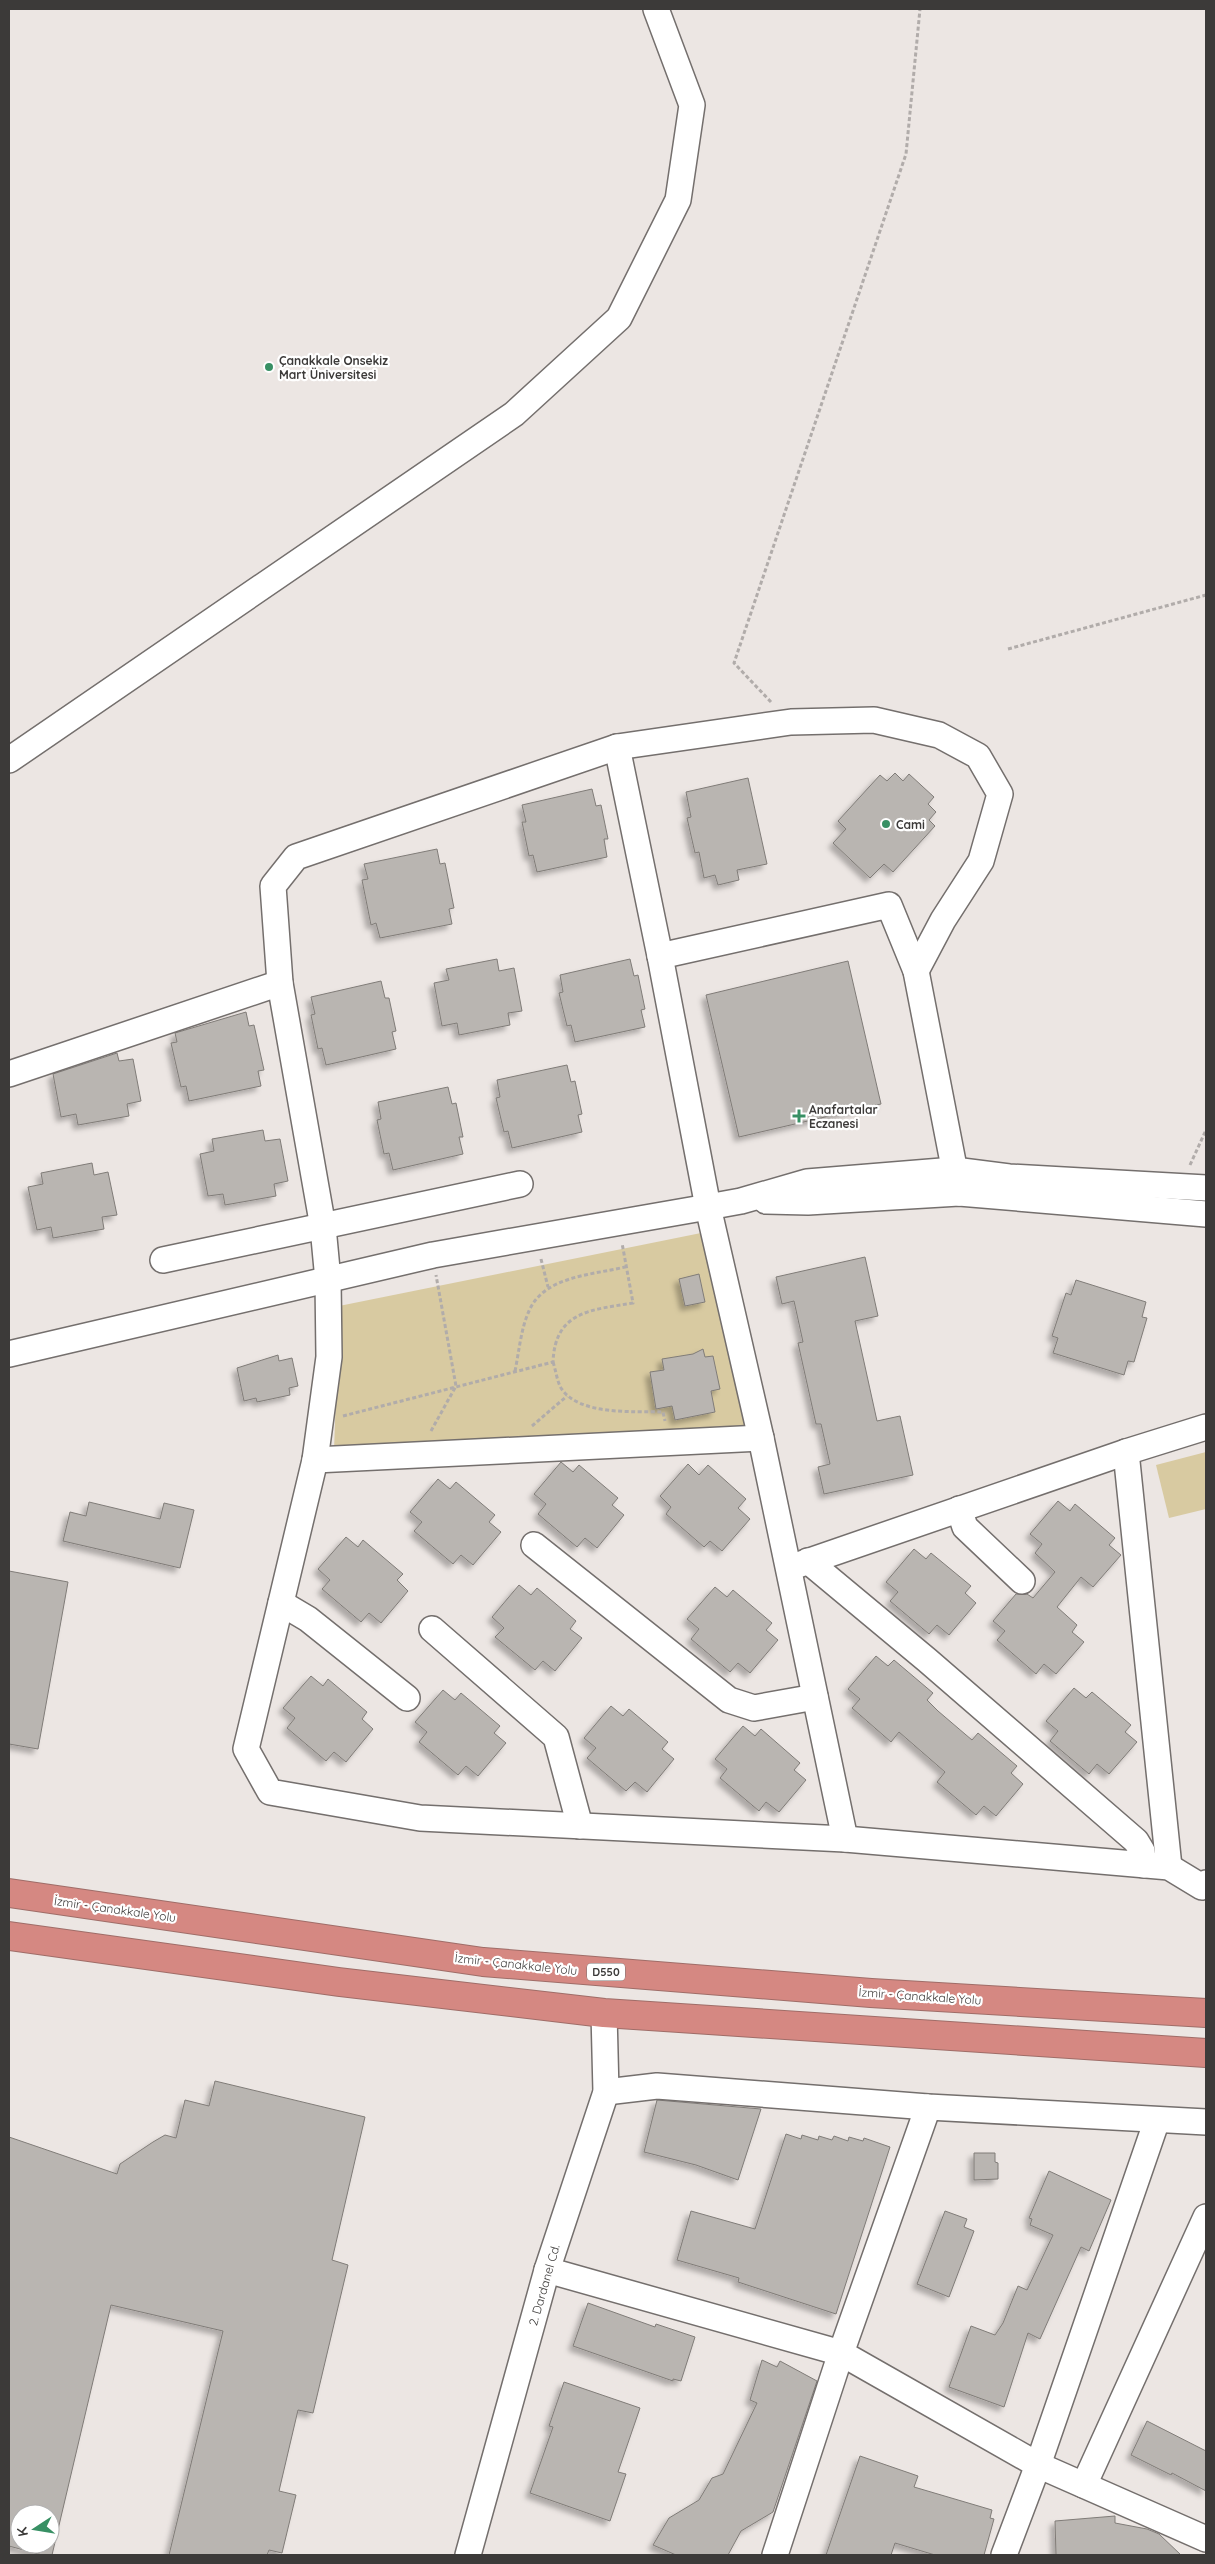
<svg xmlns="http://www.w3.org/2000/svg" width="1215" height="2564" font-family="Quicksand,sans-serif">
<defs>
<filter id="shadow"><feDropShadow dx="-4.5" dy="4.5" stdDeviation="2.5" flood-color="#0004"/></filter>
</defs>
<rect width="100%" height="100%" fill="#ece6e3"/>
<g fill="#d8caa1">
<polygon points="701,1233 747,1429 334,1451 339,1306"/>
<polygon points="1206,1452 1206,1509 1169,1518 1156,1465"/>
</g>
<g fill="#b9b5b1" stroke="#807c78" fill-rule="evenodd" filter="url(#shadow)">
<polygon points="895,773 903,781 909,774 934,797 928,804 936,812 929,820 935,826 893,872 884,864 870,878 833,843 846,829 838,821 880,775 887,781"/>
<polygon points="748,778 767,864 737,870 739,880 718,885 715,875 704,878 699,852 695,853 687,818 691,817 686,792"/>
<polygon points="592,789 596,806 601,805 608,839 604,839 607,857 537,872 533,855 529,856 522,822 526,822 522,805"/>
<polygon points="437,849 440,864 445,863 454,908 449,909 452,924 380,938 376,923 371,925 362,880 368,879 364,864"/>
<polygon points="497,959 499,971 514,968 522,1011 508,1013 510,1025 459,1035 457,1023 442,1026 434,983 449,980 446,969"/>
<polygon points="630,959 634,976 638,975 645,1009 641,1010 645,1027 575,1042 571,1025 567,1026 559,993 563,992 560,975"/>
<polygon points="848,961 881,1104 739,1137 706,995"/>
<polygon points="381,981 385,998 389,998 396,1031 392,1032 396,1049 326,1065 322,1048 318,1049 311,1015 315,1014 311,997"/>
<polygon points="246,1012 249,1026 254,1025 264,1070 258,1071 261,1086 189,1101 186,1086 181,1087 171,1043 177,1042 175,1033"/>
<polygon points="117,1053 119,1061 133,1059 141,1101 127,1104 129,1116 78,1125 76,1114 61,1117 53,1074"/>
<polygon points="567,1065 571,1082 575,1081 582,1114 578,1115 582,1132 512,1148 508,1131 504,1132 496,1098 500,1097 497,1080"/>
<polygon points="448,1087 452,1104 456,1103 463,1137 459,1137 463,1154 393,1170 389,1153 384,1154 377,1120 381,1119 378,1102"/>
<polygon points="263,1130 265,1141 280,1139 288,1181 274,1184 276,1196 225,1205 223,1194 208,1196 200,1154 214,1151 212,1139"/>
<polygon points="92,1163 94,1175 108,1172 117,1215 102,1217 104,1229 53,1238 51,1227 37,1230 28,1187 43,1184 41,1173"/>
<polygon points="865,1257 878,1316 855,1321 877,1421 900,1416 913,1475 824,1494 818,1467 830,1464 821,1424 816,1424 798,1343 803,1342 794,1301 782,1304 776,1277"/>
<polygon points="699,1274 705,1302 685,1306 679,1279"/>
<polygon points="1076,1280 1146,1302 1142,1317 1147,1318 1134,1362 1128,1361 1124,1375 1053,1353 1058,1338 1052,1336 1066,1293 1071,1295"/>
<polygon points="703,1349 705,1357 713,1356 720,1389 711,1391 715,1412 675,1420 672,1406 656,1409 650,1372 664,1370 662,1359 693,1354"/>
<polygon points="278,1355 279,1361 292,1358 298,1386 289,1388 290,1395 257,1402 256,1398 244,1401 237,1368"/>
<polygon points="561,1462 573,1472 579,1465 618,1498 612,1505 624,1515 597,1548 585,1538 577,1547 538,1514 546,1504 534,1494"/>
<polygon points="688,1464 699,1475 708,1465 746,1499 738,1508 750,1519 722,1551 710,1541 704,1547 666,1514 671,1507 660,1496"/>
<polygon points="438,1479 450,1489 456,1482 495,1515 489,1522 501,1532 473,1565 461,1555 453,1564 414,1531 422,1522 410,1512"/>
<polygon points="1058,1501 1070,1511 1075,1504 1115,1538 1109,1545 1121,1555 1093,1587 1081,1577 1057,1607 1077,1625 1072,1632 1084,1642 1056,1674 1044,1664 1036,1674 997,1640 1005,1631 993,1621 1016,1594 1027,1594 1033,1598 1055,1572 1035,1553 1042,1544 1030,1534"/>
<polygon points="89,1502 160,1519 164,1503 194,1510 180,1568 63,1541 70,1512 86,1516"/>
<polygon points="346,1537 358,1547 363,1540 403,1574 397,1580 408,1591 381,1623 369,1613 361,1622 322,1589 330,1580 318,1569"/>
<polygon points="914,1549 926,1559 931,1553 971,1586 965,1593 976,1603 949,1635 937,1625 929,1634 890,1601 898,1592 886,1582"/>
<polygon points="9,1571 68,1582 38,1749 9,1744"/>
<polygon points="519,1585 531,1595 537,1588 576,1621 570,1629 582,1638 555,1671 543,1661 535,1670 495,1637 504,1628 492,1617"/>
<polygon points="715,1587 727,1597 733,1590 772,1623 766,1630 778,1640 750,1673 738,1663 730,1672 691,1639 699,1629 687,1619"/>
<polygon points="876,1656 888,1666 894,1660 933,1693 927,1700 938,1711 972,1740 978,1733 1017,1766 1011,1773 1023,1784 996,1816 984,1806 976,1815 937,1782 945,1772 899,1732 891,1742 852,1708 860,1699 848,1689"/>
<polygon points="311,1676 323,1686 328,1679 367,1712 362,1719 373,1729 346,1762 334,1752 326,1761 287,1728 295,1718 283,1708"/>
<polygon points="1074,1688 1086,1698 1092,1692 1131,1725 1125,1732 1137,1742 1109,1774 1097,1764 1089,1774 1050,1741 1058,1731 1046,1721"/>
<polygon points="443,1690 455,1700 461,1693 500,1726 494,1733 506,1743 478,1776 466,1766 458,1775 419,1742 427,1732 415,1722"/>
<polygon points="611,1706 623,1716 629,1709 668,1742 662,1749 674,1759 647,1792 635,1782 626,1791 587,1758 596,1748 584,1738"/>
<polygon points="743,1726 755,1736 761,1729 800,1763 794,1770 806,1780 779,1812 766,1802 759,1811 720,1778 727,1769 715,1759"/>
<path d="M215,2081L365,2117L332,2260L348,2265L313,2413L298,2410L279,2491L296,2495L282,2553L269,2550L267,2555H169L223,2331L111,2305L52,2555H42L9,2546V2137L117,2174L120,2164L153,2142L165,2135L176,2138L185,2100L209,2106ZM20,2514H50V2544H20Z"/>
<polygon points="657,2100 761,2109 738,2180 696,2165 644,2152"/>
<polygon points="786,2134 801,2139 802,2135 818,2140 819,2136 832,2140 834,2136 848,2141 849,2137 863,2141 864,2138 890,2147 836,2314 738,2282 739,2278 677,2260 691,2211 755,2229"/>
<polygon points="974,2153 995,2153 995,2162 998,2163 998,2179 974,2180"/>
<polygon points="1049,2171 1111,2200 1089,2251 1081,2247 1040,2339 1028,2333 1004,2407 949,2387 971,2326 995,2335 1003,2323 1018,2286 1027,2290 1053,2235 1030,2225 1032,2219 1029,2218"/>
<polygon points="945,2211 967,2219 964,2227 974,2231 949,2297 917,2284"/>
<polygon points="588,2303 655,2327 656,2324 695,2337 681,2381 673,2379 673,2381 573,2346"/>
<polygon points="762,2360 777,2367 780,2361 817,2381 773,2512 741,2531 728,2555 676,2555 653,2545 669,2518 699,2500 712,2478 723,2474 757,2403 750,2400"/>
<polygon points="564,2382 640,2408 618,2472 626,2474 610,2521 530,2493 553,2427 549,2426"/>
<polygon points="1147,2421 1206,2451 1206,2491 1172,2473 1171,2475 1131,2455"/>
<polygon points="860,2456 918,2476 914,2487 992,2510 990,2518 994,2519 984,2555 935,2555 895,2543 891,2555 826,2555"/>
<polygon points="1115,2516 1115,2523 1147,2529 1159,2534 1181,2555 1056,2555 1055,2521"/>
</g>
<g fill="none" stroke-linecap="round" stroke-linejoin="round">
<defs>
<g id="minor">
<polyline points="617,747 660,956 708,1207 761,1438 845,1839"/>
<polyline points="9,760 514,414 619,318 678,200 692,105 656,9"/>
<polyline points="660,956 889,905 916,971 959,1193"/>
<polyline points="916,971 943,920 981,861 1000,794 978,756 939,735 874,720 791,722 617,747 296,857 273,886 280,983 323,1227 328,1280 329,1357 315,1460 246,1749 270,1792 420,1818 845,1839 1169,1867 1202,1887 1206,1883"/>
<polyline points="9,1074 280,983"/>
<polyline points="766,1201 808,1202 959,1193 1206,1214"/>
<polyline points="163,1260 520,1184"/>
<polyline points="9,1354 433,1255 708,1207 741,1201 807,1182 954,1170 1009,1177 1206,1188"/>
<polyline points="1126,1452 1169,1867"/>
<polyline points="315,1460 761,1438"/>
<polyline points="959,1509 965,1527 1022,1581"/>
<polyline points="534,1545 729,1700 754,1708 815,1697"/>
<polyline points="808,1561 927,1660 1136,1841 1142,1851 1144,1865"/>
<polyline points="795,1566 1126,1452 1206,1427"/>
<polyline points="281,1603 308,1619 407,1698"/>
<polyline points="432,1629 556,1737 580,1826"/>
<polyline points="606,2092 657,2086 928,2107 1206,2122"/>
<polyline points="547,2270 841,2353 1038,2465 1206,2539"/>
<polyline points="1084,2485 1206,2217"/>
<polyline points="468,2555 547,2270 606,2092 604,2013"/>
<polyline points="775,2555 841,2353 928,2107"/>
<polyline points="1004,2555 1038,2465 1157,2120"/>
</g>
<g id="highway">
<polyline points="9,1893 483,1962 871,1993 1206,2013"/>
<polyline points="9,1936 339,1982 604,2013 1206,2053"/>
</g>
</defs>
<use href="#minor" stroke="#746f6d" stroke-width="28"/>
<use href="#highway" stroke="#9f6d68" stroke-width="30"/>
<g stroke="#b1acaa" stroke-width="3" stroke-dasharray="4 2.5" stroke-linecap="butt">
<polyline points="1008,649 1206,595"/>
<polyline points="771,702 734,663 906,154 920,9"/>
<polyline points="1190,1165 1206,1130"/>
<polyline points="541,1259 548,1287"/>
<path d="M553,1362C556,1371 557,1381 561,1388C579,1416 634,1411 663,1412L665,1421"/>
<path d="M515,1371C519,1352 521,1328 529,1311C544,1276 592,1275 625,1267"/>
<path d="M343,1416L553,1362C555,1311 591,1310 633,1303L622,1243"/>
<polyline points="532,1426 567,1396"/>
<polyline points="431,1431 456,1386 436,1275"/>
</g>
<use href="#minor" stroke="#fff" stroke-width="25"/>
<use href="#highway" stroke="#d58882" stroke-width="28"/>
</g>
<g fill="#389064" stroke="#fff" stroke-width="2">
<circle cx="269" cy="367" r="5"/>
<circle cx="886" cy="824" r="5"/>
<path d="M796.5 1108.5h5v5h5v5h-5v5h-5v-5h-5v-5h5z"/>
</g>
<g text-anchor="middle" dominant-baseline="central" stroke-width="4.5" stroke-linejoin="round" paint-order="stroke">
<rect fill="#fff" stroke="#767574" stroke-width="1" x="587" y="1963.5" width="38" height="17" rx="4"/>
<g font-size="11" font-weight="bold" fill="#3c3a39">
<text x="606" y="1972">D550</text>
</g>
<g font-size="12" font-weight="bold" fill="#3c3a39" stroke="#fff" text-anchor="start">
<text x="279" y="360">Çanakkale Onsekiz<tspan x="279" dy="14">Mart Üniversitesi</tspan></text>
<text x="896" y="824">Cami</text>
<text x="809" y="1109">Anafartalar<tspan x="809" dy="14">Eczanesi</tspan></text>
</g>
<g font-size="12" fill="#3c3a39" stroke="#fff">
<text transform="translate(115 1909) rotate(8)">İzmir - Çanakkale Yolu</text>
<text transform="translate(516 1964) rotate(6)">İzmir - Çanakkale Yolu</text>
<text transform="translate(920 1996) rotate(4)">İzmir - Çanakkale Yolu</text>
<text transform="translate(544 2285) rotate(-74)">2. Dardanel Cd.</text>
</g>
</g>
<rect width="1215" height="2564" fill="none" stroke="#3c3a39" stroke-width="20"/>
<g transform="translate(35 2529) rotate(258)"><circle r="24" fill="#ffffff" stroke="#b1b0b0"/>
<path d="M0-4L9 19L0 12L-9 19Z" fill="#389064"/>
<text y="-8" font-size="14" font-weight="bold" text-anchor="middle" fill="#3c3a39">K</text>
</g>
</svg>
